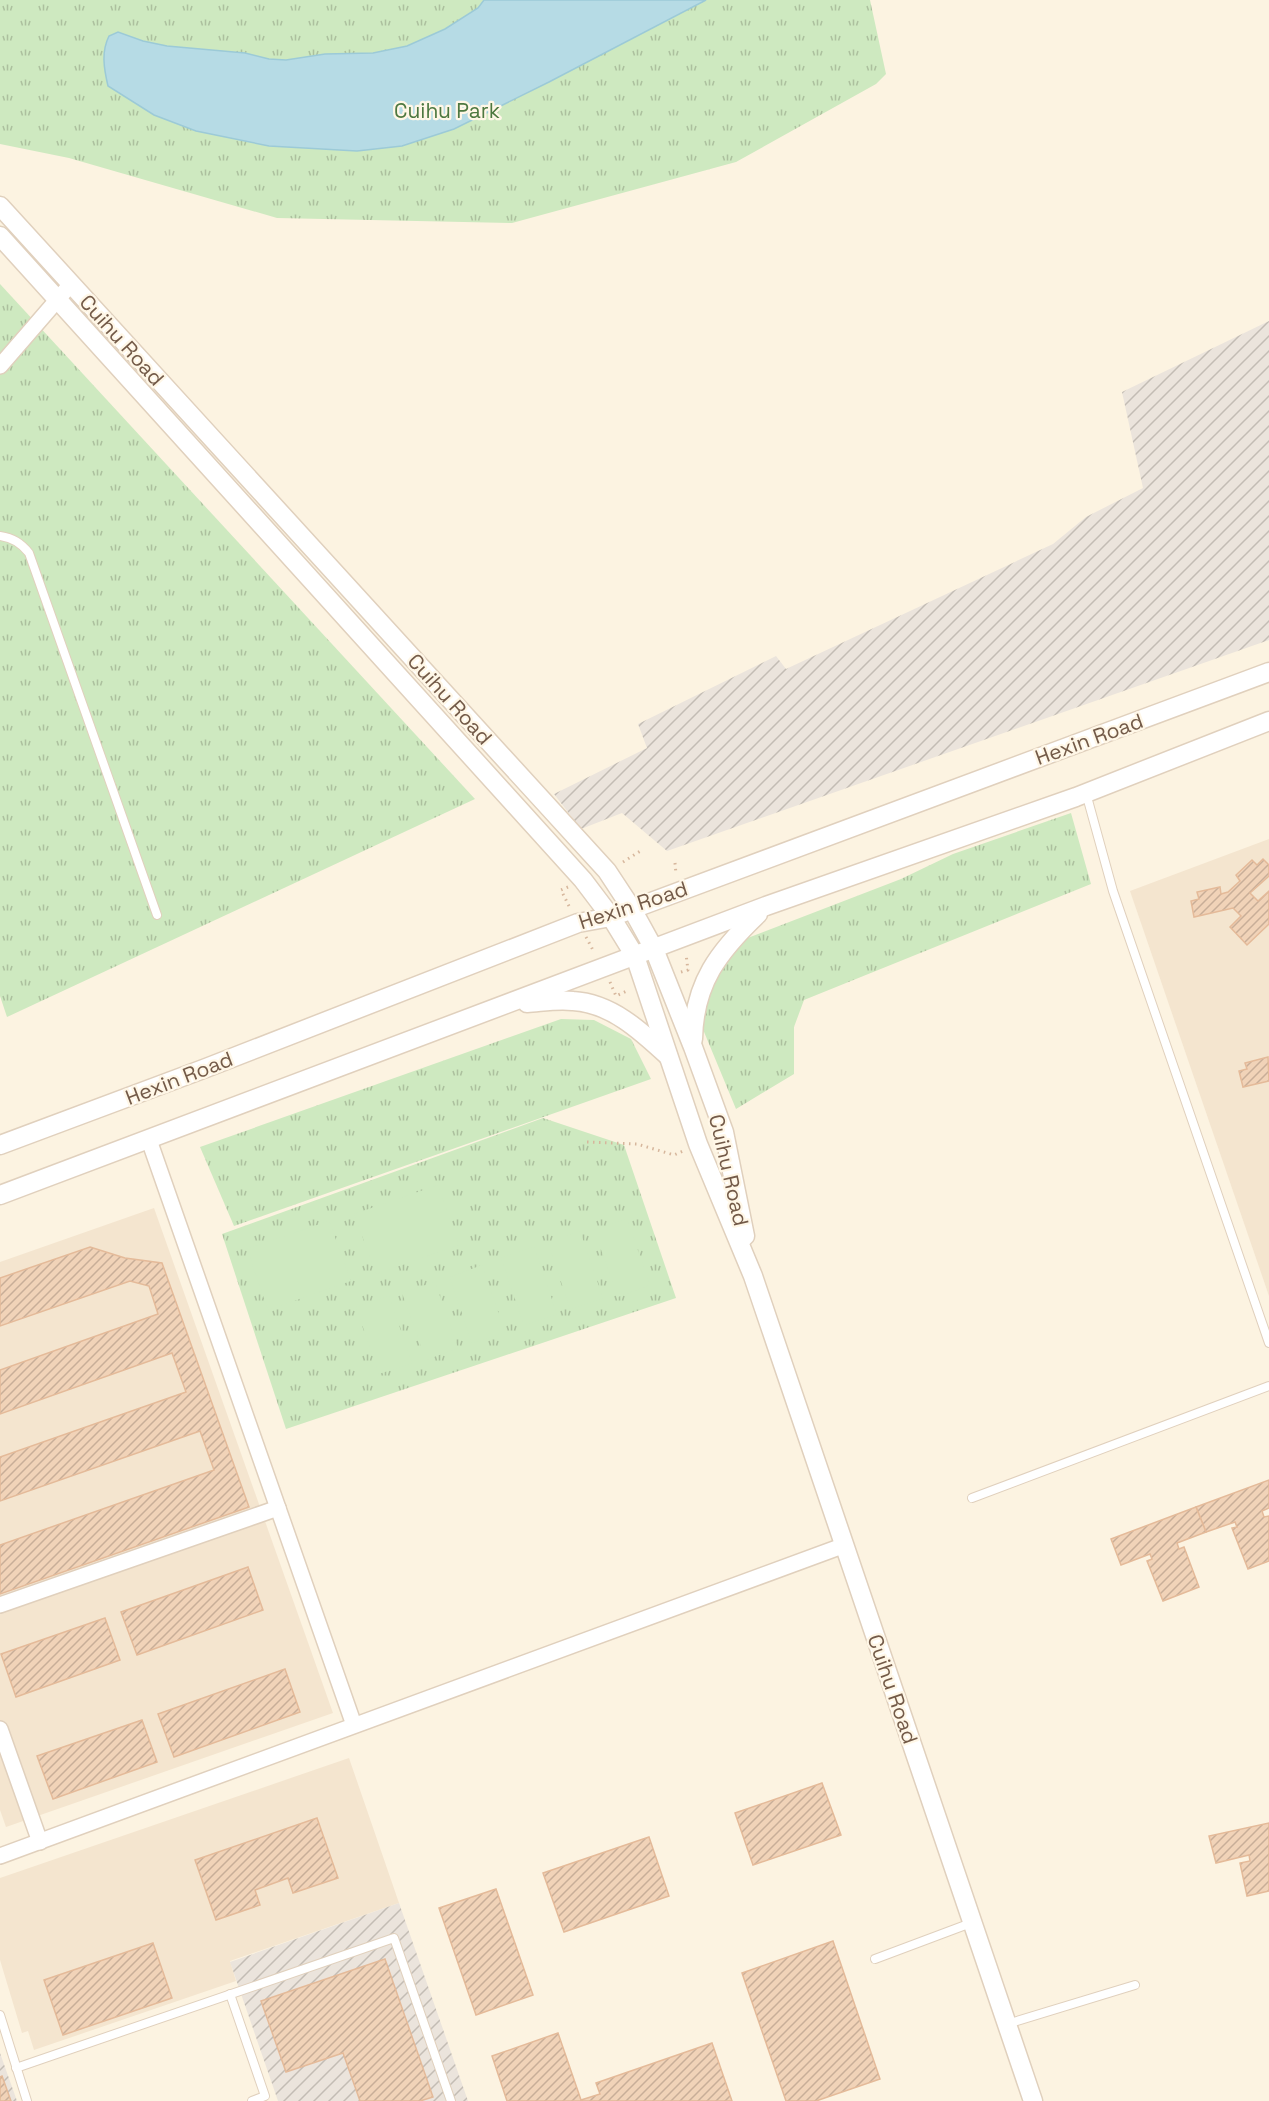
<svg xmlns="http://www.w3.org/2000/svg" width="1269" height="2101" font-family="'Space Grotesk',sans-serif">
<defs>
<pattern id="industrial-furrows" width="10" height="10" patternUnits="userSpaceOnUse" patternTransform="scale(1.5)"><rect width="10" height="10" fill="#ebe4dc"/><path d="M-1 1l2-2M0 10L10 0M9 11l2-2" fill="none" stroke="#c3bcb4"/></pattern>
<pattern id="grass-tufts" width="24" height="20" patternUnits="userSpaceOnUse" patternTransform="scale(1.5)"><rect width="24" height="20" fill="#cee9c0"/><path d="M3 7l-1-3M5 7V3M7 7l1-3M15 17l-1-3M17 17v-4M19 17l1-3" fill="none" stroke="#acc09e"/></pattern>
<pattern id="building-hatch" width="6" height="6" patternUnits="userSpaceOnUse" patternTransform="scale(1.5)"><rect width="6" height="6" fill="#f1d3b8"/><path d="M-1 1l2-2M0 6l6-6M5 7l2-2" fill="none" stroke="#c8ae98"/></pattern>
</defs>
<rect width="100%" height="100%" fill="#fcf3e1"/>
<g fill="#f4e5cf">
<polygon points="1269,839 1269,1296 1130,891"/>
<polygon points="154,1208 333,1713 6,1827 0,1810 0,1262"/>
<polygon points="349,1758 399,1903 230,1961 236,1981 34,2050 28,2031 22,2033 0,1960 0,1878"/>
</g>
<g fill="url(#industrial-furrows)">
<polygon points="1269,321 1269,640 667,851 622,813 581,829 554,794 647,748 638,724 776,656 786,669 1053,544 1086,517 1143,488 1122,392"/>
<polygon points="399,1903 468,2101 278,2101 230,1962"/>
<polygon points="0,2053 17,2101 0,2101"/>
</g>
<g fill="url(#grass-tufts)">
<polygon points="0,0 870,0 886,74 876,84 736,162 512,223 277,218 69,158 0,144"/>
<polygon points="0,284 475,799 7,1017 0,996"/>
<polygon points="1071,813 1091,884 804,1000 794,1027 794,1074 736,1109 702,1027 704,997 715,975 745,939 901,879 953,854"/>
<polygon points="561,1019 594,1020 631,1039 651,1079 234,1226 200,1147"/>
<polygon points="543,1118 624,1145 676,1298 286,1429 222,1234"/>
</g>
<g fill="#cee9c0">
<polygon points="438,1185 459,1245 376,1274 354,1214"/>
<polygon points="627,1219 650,1285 618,1297 594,1230"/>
<polygon points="329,1221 351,1281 268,1310 247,1249"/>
<polygon points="580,1231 603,1298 570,1309 548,1242"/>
<polygon points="534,1247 557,1314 524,1325 501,1258"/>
<polygon points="482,1265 505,1332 472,1343 450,1277"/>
<polygon points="435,1282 458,1348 426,1360 402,1293"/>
<polygon points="389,1296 412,1363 379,1374 356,1307"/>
</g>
<path fill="#b6dbe5" stroke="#9ccad7" stroke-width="1.5" d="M484,0H706L549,82L454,129L402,146L357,151L269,146L196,131L154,115L108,86C104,69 101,52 109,36L118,32L143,41L167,46L245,53L269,59L286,60L325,54L373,53L407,46L445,29L478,8Z"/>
<g fill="url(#building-hatch)" stroke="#e4ba99" stroke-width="1.5">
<polygon points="1263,859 1269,865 1269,876 1250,893 1258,901 1269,891 1269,924 1247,945 1230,927 1241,916 1233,908 1194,917 1191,901 1199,899 1197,892 1220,887 1221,894 1228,892 1240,881 1236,875 1252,860 1257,865"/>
<polygon points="1268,1057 1269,1081 1243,1087 1239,1071 1247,1069 1245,1063"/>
<polygon points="90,1247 125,1258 162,1263 249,1507 0,1594 0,1545 214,1470 200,1431 0,1501 0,1457 186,1392 172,1353 0,1414 0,1370 158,1314 149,1286 130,1281 0,1326 0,1278"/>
<polygon points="1269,1480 1269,1508 1262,1511 1264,1517 1269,1516 1269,1561 1248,1569 1232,1528 1237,1527 1235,1522 1206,1532 1196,1507"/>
<polygon points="1196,1507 1206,1532 1177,1543 1179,1549 1184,1547 1199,1587 1163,1601 1147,1561 1152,1559 1150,1554 1121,1565 1111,1539"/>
<polygon points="248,1567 263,1610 137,1655 121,1612"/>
<polygon points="105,1618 120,1660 16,1697 1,1654"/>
<polygon points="285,1669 300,1712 174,1757 158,1714"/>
<polygon points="142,1720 157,1762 53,1799 37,1756"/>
<polygon points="822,1783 841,1835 753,1865 735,1813"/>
<polygon points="317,1818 338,1878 293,1893 288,1878 255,1890 260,1905 216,1920 195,1860"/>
<polygon points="1269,1823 1269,1891 1247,1896 1240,1863 1250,1861 1249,1855 1216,1863 1209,1836"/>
<polygon points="649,1837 669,1896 564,1932 543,1873"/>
<polygon points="496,1889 533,1995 476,2015 439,1908"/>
<polygon points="833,1941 880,2079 816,2101 786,2101 742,1973"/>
<polygon points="153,1943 172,1998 63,2035 44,1980"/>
<polygon points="385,1959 433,2097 420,2101 360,2101 343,2053 286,2072 261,2001"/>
<polygon points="558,2033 581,2100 600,2094 596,2083 712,2043 732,2101 507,2101 492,2056"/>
<polygon points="2,2076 11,2101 0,2101 0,2077"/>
</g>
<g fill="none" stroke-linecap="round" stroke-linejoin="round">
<defs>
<g id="service">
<path d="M0,536C13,538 21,543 29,553L157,915"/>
<polyline points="1086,793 1113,891 1269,1343"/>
<polyline points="972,1498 1269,1386"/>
<polyline points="875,1959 971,1923"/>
<polyline points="230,1994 265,2096 252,2101"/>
<polyline points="0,2015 27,2101"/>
<polyline points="1007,2024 1135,1985"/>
<polyline points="16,2068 394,1938 451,2101"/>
</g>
<g id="minor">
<polyline points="0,366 71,284"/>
<polyline points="149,1140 354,1725"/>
<polyline points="0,1605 278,1508"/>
<polyline points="0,1729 40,1842"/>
<polyline points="0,1856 845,1545"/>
</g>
<g id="tertiary">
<polyline points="0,206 607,871 632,909 654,949 693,1047 724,1132 745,1236"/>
<polyline points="0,236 583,880 611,917 635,956 698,1144 753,1276 1033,2101"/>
<path d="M527,1003C542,1002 558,999 573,1001C611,1003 641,1031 668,1056"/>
<path d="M693,1039C694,983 719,951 758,914"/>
<polyline points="0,1145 206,1068 578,923 611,917 1269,672"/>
<polyline points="0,1195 766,906 1076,797 1269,721"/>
</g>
</defs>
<use href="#service" stroke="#e0d0bd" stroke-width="10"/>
<use href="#minor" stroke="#e0d0bd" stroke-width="18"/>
<use href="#tertiary" stroke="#e0d0bd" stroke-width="21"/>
<g stroke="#d6b69c" stroke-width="3" stroke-dasharray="1.5 4.5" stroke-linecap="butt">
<polyline points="623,862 642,850"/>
<polyline points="675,863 676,874"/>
<polyline points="568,887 561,890 570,908"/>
<polyline points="586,937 594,952"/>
<polyline points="681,972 688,970 686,954"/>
<polyline points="610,982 616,996 629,990"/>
<polyline points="587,1142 637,1144 674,1155 683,1151"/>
</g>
<use href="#service" stroke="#fff" stroke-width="8"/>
<use href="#minor" stroke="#fff" stroke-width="15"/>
<use href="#tertiary" stroke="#fff" stroke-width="18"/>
</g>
<g text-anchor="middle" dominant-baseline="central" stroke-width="4.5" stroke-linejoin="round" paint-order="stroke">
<g font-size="21" fill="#4d7840" stroke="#fff7e7">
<text x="447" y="110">Cuihu Park</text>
</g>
<g font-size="21" fill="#735a48" stroke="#fff7e7">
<text transform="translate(122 340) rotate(48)">Cuihu Road</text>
<text transform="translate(450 699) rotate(48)">Cuihu Road</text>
<text transform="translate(1089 739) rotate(-20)">Hexin Road</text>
<text transform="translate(633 905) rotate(-18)">Hexin Road</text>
<text transform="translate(179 1078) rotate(-21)">Hexin Road</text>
<text transform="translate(729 1170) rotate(77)">Cuihu Road</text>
<text transform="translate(893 1689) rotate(71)">Cuihu Road</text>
</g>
</g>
</svg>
